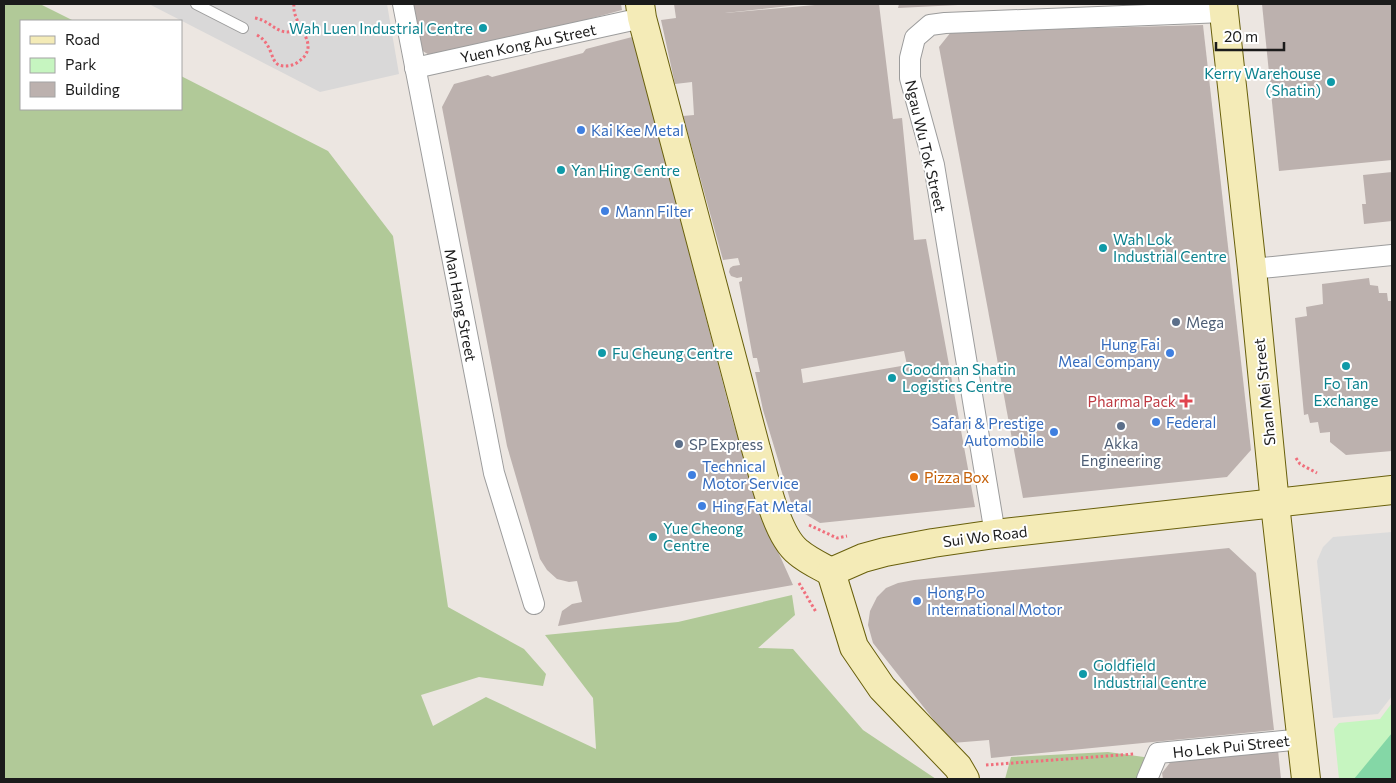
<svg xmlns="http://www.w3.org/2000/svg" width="1396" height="783" font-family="Commissioner,sans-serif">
<rect width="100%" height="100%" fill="#ece6e1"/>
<polygon fill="#d9d8d8" points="149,4 387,4 399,74 320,92"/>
<g fill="#b1c998">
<polygon points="4,4 40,4 74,21 21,21 21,109 181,109 181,76 328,151 393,236 448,607 524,649 546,674 543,686 479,677 421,695 433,726 486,697 596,749 593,698 545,635 678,622 792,595 795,615 758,648 793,649 863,730 936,779 4,779"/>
<polygon points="1108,752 1151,758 1143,779 1005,779 1011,757"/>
</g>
<polygon fill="#c6f5c0" points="1392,703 1392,779 1339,779 1334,729 1339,723 1380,719"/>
<polygon fill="#84d7a6" points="1392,733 1392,779 1354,779"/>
<polygon fill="#dbdbdb" points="1392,532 1392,696 1378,714 1333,718 1317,561 1323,547 1333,537"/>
<g fill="#bcb1ae" fill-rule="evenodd">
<polygon points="406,4 621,4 622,10 438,60 414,46"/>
<path d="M674,4H798V5L725,13L826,4H879L893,119L902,118L914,240L926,239L975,507L820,523L792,506L763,410L755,372H760L757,358H753L739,282L742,281V277L737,278L731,276L729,272L730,268L733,266L740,265L738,258L723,260L683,116L694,115L692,82L675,84L661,20L676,18ZM904,351L907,365L803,383L801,369Z"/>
<polygon points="899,4 958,4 958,5 898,8"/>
<polygon points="1262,4 1392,4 1392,160 1279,171"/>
<polygon points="1203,25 1251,450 1227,477 1023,498 939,47 951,32"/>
<polygon points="636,36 684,233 732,418 762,516 793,585 558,626 562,611 572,604 582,602 577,581 569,582 557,579 547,570 540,559 507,446 442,107 454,84 488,75 492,77 583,53 586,49"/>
<polygon points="1392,172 1392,221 1364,224 1362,204 1366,204 1363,175"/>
<polygon points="1369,278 1370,285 1378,286 1379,293 1387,293 1388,301 1392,301 1392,451 1346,455 1330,442 1330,432 1320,433 1318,422 1310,423 1308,414 1304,415 1295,318 1307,316 1306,307 1323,304 1322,284"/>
<polygon points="1229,548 1256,573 1274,730 991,758 989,740 952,743 873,643 868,625 870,611 877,597 886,588 898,583 914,580"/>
<polygon points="1278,750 1281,779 1163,779 1162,773 1172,760"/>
</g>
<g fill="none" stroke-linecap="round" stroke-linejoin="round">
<defs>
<polyline id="lane" points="196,4 243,28"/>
<g id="street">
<polyline points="403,4 494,473 534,604"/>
<polyline points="415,68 642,18"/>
<polyline points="1252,269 1392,255"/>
<polyline points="995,534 934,165 910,78 910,58 915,38 930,25 945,23 1224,12"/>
<polyline points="1147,779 1158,753 1303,739"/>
</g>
<g id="secondary">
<path d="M640,4L642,18L756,449C764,476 776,535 798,552C807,560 820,566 831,572"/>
<polyline points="1223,4 1252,269 1275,504 1306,779"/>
<polyline points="831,572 863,558 885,552 933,543 995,534 1392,490"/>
<polyline points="831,572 854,647 882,688 958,767 965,779"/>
</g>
</defs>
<use href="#lane" stroke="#9c9c9c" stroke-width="12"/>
<use href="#street" stroke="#9c9c9c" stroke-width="22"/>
<use href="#secondary" stroke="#69600c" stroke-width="30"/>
<g stroke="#f06f7c" stroke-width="3" stroke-dasharray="2.5 2.5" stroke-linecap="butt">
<path d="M255,18C273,21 279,40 300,28"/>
<path d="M257,35C273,44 270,61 279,65C285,67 293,66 298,62C324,44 291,26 294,4"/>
<polyline points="1296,458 1300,464 1317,473"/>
<polyline points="809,525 837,538 847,536"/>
<polyline points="799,583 816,612"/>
<polyline points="986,765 1134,754"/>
</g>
<use href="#lane" stroke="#fff" stroke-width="10"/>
<use href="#street" stroke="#fff" stroke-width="20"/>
<use href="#secondary" stroke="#f4ebb7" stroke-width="28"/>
</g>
<g fill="#0f9aa8" stroke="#fff" stroke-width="2">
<circle cx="483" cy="28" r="5"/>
<circle cx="1331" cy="82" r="5"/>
<circle cx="561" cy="170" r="5"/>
<circle cx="1103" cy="248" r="5"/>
<circle cx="602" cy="353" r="5"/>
<circle cx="1346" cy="366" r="5"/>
<circle cx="892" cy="378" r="5"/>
<circle cx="653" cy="537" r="5"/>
<circle cx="1083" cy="674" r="5"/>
</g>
<g fill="#3f7fe0" stroke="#fff" stroke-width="2">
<circle cx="581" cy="130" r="5"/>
<circle cx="605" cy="211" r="5"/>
<circle cx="1170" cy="353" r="5"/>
<circle cx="1156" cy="422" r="5"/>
<circle cx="1054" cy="432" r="5"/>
<circle cx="692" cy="475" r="5"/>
<circle cx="702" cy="506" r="5"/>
<circle cx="917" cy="601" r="5"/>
</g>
<g fill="#5c6f8a" stroke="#fff" stroke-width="2">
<circle cx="1176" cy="322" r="5"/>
<circle cx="1121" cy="426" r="5"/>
<circle cx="679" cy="444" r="5"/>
</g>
<path fill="#e0444e" stroke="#fff" stroke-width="2" d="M1183.5 393.5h5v5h5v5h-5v5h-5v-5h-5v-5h5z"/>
<circle fill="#e8710a" stroke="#fff" stroke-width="2" cx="914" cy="477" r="5"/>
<g text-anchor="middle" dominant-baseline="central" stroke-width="4" stroke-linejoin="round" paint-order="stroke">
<g font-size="15" fill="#0d838f" stroke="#fff" text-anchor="start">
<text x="473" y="28" text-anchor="end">Wah Luen Industrial Centre</text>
<text x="1321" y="73" text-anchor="end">Kerry Warehouse<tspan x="1321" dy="17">(Shatin)</tspan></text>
<text x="571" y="170">Yan Hing Centre</text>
<text x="1113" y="239">Wah Lok<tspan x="1113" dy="17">Industrial Centre</tspan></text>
<text x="612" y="353">Fu Cheung Centre</text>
<text x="902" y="369">Goodman Shatin<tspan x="902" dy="17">Logistics Centre</tspan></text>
<text x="1346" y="383" text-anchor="middle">Fo Tan<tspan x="1346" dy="17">Exchange</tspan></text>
<text x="663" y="528">Yue Cheong<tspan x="663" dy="17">Centre</tspan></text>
<text x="1093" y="665">Goldfield<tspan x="1093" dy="17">Industrial Centre</tspan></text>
</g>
<g font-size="15" fill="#1b1b1b" stroke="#fff">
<text transform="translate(528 43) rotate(-12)">Yuen Kong Au Street</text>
<text transform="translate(926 146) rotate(77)">Ngau Wu Tok Street</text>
<text transform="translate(461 305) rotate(79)">Man Hang Street</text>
<text transform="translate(1264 392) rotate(-96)">Shan Mei Street</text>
<text transform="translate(985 536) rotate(-7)">Sui Wo Road</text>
<text transform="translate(1231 746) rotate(-6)">Ho Lek Pui Street</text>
</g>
<g font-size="15" fill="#366cbe" stroke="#fff" text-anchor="start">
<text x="591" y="130">Kai Kee Metal</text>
<text x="615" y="211">Mann Filter</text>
<text x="1160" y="344" text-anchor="end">Hung Fai<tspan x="1160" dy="17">Meal Company</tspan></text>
<text x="1166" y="422">Federal</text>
<text x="1044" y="423" text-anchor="end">Safari &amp; Prestige<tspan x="1044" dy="17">Automobile</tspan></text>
<text x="702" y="466">Technical<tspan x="702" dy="17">Motor Service</tspan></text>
<text x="712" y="506">Hing Fat Metal</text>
<text x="927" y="592">Hong Po<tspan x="927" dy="17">International Motor</tspan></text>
</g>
<g font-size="15" fill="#4e5e75" stroke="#fff" text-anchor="start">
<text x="1186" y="322">Mega</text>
<text x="1121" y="443" text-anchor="middle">Akka<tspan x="1121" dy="17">Engineering</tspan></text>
<text x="689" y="444">SP Express</text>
</g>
<g font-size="15" fill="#be3a42" stroke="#fff" text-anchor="end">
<text x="1176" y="401">Pharma Pack</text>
</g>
<g font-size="15" fill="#c56008" stroke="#fff" text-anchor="start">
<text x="924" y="477">Pizza Box</text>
</g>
</g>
<rect width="1396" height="783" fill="none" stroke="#1b1b1b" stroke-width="10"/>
<rect x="20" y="20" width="162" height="90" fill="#ffffff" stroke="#a4a4a4"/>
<rect x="30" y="36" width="25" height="8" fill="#f4ebb7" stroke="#a4a4a4"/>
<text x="65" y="45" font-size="15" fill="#1b1b1b">Road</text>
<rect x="30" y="58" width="25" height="15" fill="#c6f5c0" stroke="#a4a4a4"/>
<text x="65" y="70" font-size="15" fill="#1b1b1b">Park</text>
<rect x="30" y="82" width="25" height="15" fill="#bcb1ae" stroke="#a4a4a4"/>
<text x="65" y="95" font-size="15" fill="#1b1b1b">Building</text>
<path d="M1216 42v8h68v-8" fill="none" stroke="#1b1b1b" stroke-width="2.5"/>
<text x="1224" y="42" font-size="15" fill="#1b1b1b" stroke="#ffffff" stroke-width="4" paint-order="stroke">20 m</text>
</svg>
